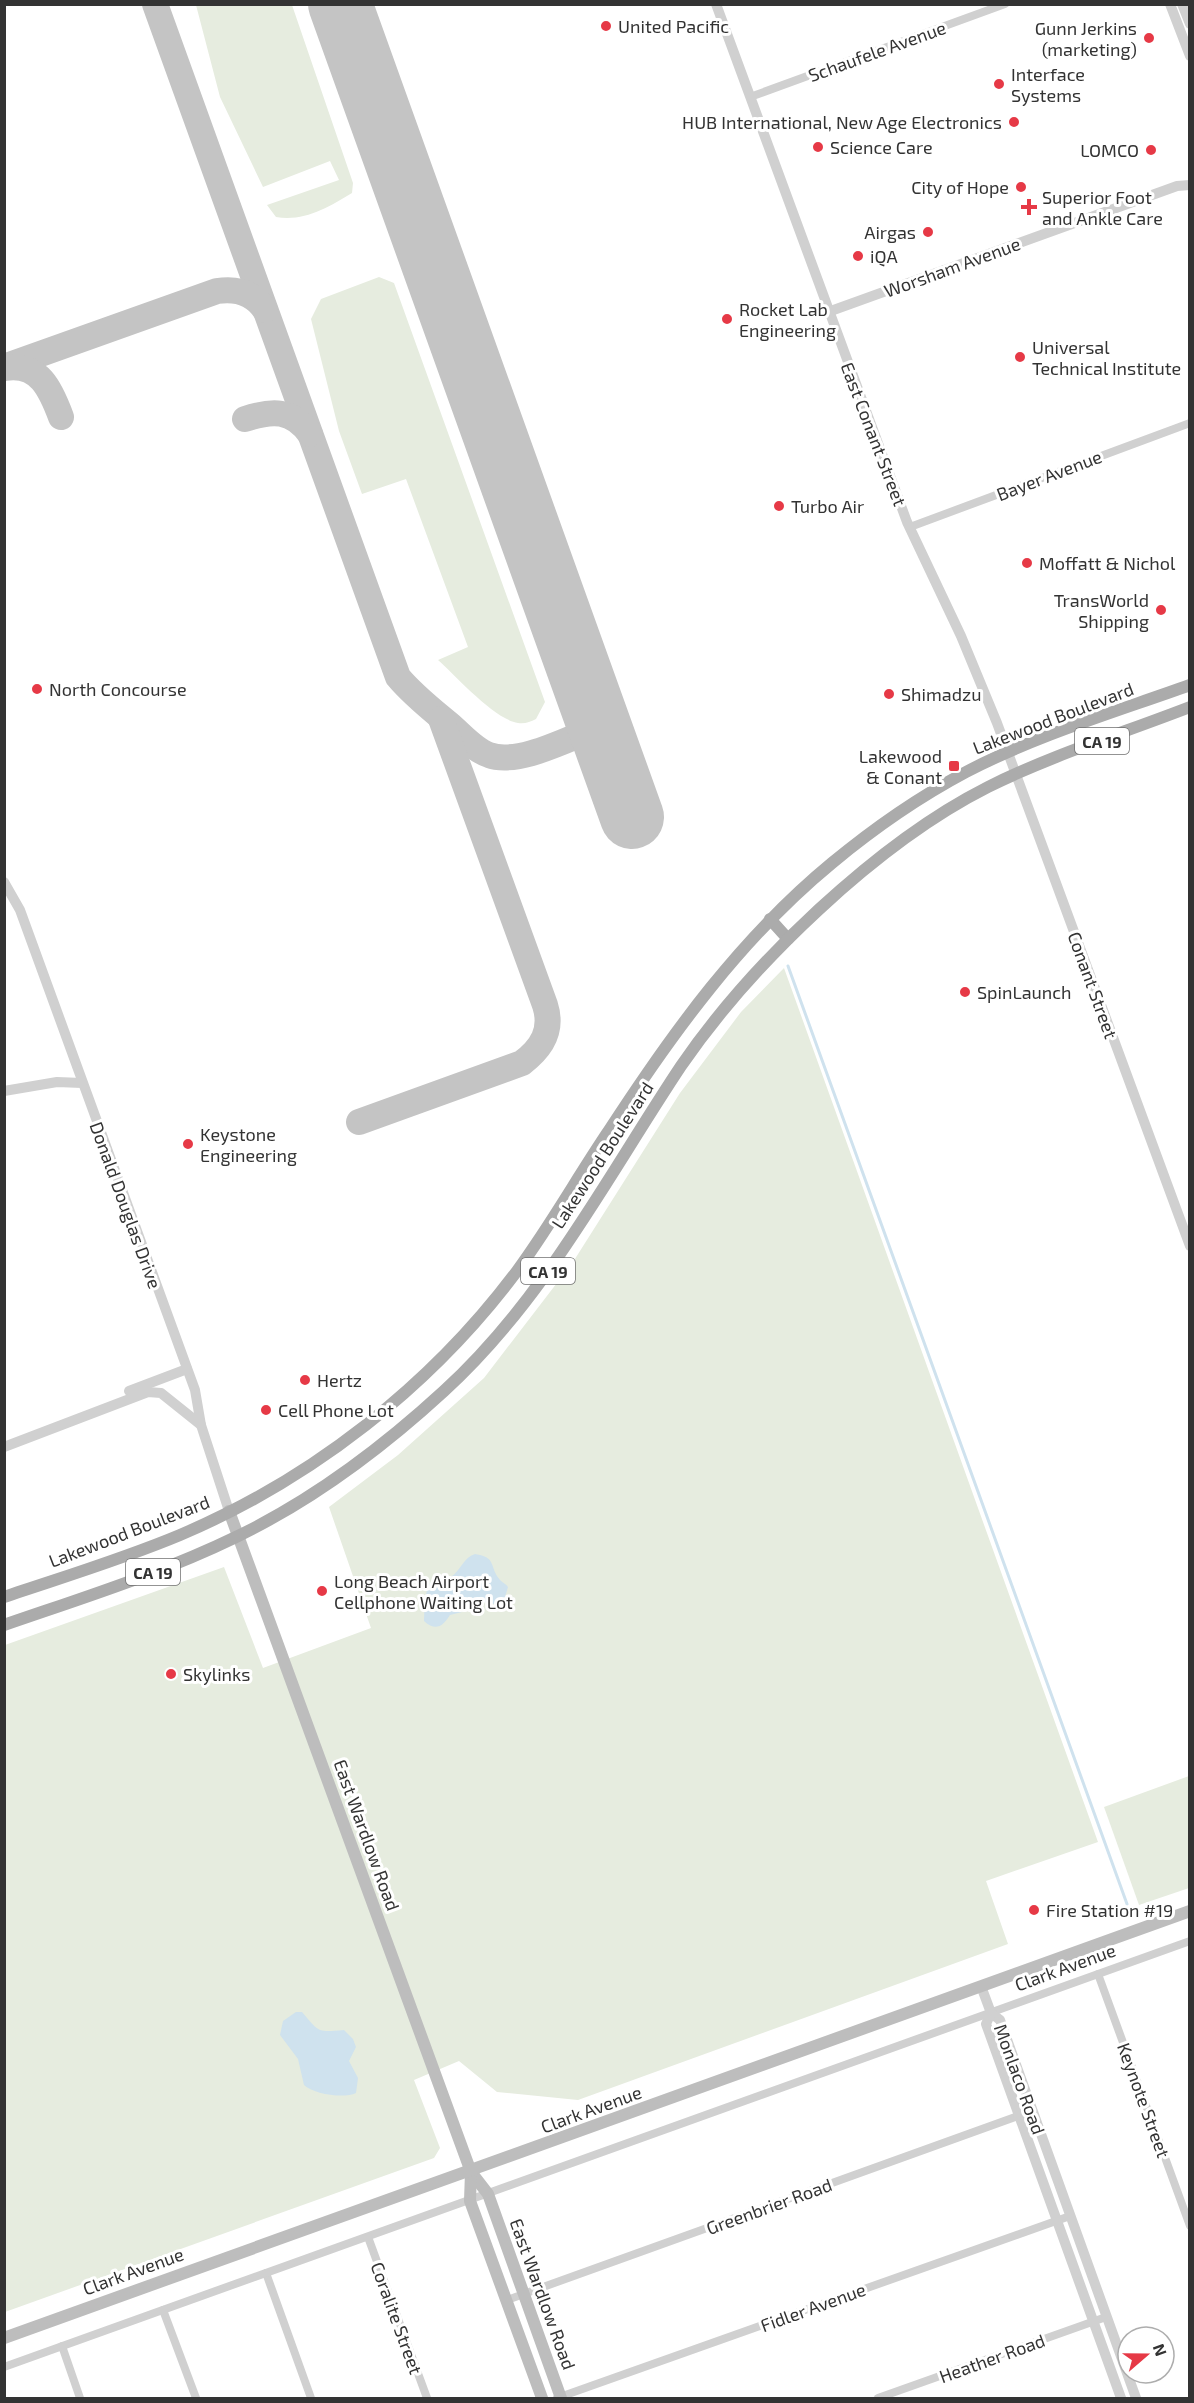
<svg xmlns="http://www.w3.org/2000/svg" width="1194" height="2403" font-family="'Exo 2',sans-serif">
<rect width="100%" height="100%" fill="#fff"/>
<g fill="#e6ecdf">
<path d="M196,5H292L353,183L352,193C329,207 304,222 276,217L267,205L339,180L330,161L263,187L220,97Z"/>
<path d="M379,277L394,283L545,702L536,719C530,722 525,724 518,723C494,719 457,677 438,660L468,647L406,479L362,494L339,431L311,319L321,299Z"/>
<polygon points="784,968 1098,1842 986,1881 1008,1944 578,2100 497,2092 459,2061 414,2080 440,2148 434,2158 5,2312 5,1645 224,1567 263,1668 371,1628 329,1507 398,1455 484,1378 573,1262 680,1093 741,1012"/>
<polygon points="1189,1776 1189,1888 1139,1905 1104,1807"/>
</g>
<g fill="#cfe2ee">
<path d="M475,1554C497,1557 489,1567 500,1580C503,1583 506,1584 508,1587L505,1597L494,1604L479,1601L466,1611L450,1615C443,1626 436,1632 424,1621C425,1609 423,1578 440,1576C444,1576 447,1577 451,1577C461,1570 463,1558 475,1554Z"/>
<path d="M296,2012H302C320,2033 317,2032 344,2030L353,2039L356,2047L349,2061L358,2078L356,2093C344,2099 313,2094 304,2085L298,2059L280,2035L283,2021Z"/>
</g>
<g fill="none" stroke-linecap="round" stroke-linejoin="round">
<polyline stroke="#cfe2ee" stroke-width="3" points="788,966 1127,1904"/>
<g stroke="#c4c4c4" stroke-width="26">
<path d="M155,4L398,677C413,695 431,709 449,724C461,734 474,750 489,755C519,766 571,737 599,727"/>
<path d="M4,367L217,291C237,288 254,293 265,310"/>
<path d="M5,368C39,362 51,390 61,417"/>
<path d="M245,419C272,410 292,409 310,434"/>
<path d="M359,1122L522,1063C542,1048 553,1030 545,1005L441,719"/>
</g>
<polyline stroke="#c4c4c4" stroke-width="64" points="340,4 632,817"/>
<g stroke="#d0d0d0" stroke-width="8">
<polyline points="750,97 1005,4"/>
<polyline points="910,527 1190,423"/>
<polyline points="1098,1974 1190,2226"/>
<polyline points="368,2237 427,2398"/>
<polyline points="266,2273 311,2398"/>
<polyline points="507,2300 1032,2111"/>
<polyline points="163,2310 196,2398"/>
<polyline points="62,2346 80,2398"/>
<polyline points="4,2367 1190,1941"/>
<polyline points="557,2398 1070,2216"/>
<polyline points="878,2398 1106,2317"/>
</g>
<g stroke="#d0d0d0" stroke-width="10">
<polyline points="716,4 907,522 961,636 997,723 1190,1246"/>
<polyline points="1170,4 1190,56"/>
<polyline points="1182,4 1190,24"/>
<polyline points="828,312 1177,186 1190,185"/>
<polyline points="4,882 20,910 195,1390 201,1425 229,1511"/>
<polyline points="4,1091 57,1082 82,1083"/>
<polyline points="129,1391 187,1369"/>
<polyline points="4,1447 148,1392 161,1393 201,1425"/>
<polyline points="981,1986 991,2013"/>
<polyline points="991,2013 1000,2020 1136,2398"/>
<polyline points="991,2013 986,2024 1121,2398"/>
</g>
<g stroke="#bdbdbd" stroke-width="12">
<polyline points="229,1511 471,2172 488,2194 561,2398"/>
<polyline points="471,2172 470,2201 542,2398"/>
<polyline points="4,2338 1190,1911"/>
</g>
<g stroke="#ababab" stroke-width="12">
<polyline points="770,919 788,939"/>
<path d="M4,1597C63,1577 123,1559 180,1535C312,1479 431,1386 517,1271C551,1225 578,1176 610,1129C673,1032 742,937 832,863C873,829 919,797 966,772C1037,735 1115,712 1190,685"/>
<path d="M4,1625C82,1598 162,1573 236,1537C313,1500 382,1448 444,1391C544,1300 607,1177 681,1066C751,964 877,843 988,787C1052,755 1123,733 1190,707"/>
</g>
</g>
<g fill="#e63946" stroke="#fff" stroke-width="2">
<circle cx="606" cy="26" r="6"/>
<circle cx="1149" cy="38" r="6"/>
<circle cx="999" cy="84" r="6"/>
<circle cx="1014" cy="122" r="6"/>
<circle cx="818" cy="147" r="6"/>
<circle cx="1151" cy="150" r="6"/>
<circle cx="1021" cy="187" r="6"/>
<path d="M1026 198h6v6h6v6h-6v6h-6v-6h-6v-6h6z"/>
<circle cx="928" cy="232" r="6"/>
<circle cx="858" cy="256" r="6"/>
<circle cx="727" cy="319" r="6"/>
<circle cx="1020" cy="357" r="6"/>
<circle cx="779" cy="506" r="6"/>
<circle cx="1027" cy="563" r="6"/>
<circle cx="1161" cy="610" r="6"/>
<circle cx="37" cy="689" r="6"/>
<circle cx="889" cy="694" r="6"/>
<rect x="948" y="760" width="12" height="12" rx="3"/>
<circle cx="965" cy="992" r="6"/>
<circle cx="188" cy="1144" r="6"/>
<circle cx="305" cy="1380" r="6"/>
<circle cx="266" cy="1410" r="6"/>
<circle cx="322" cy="1591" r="6"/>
<circle cx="171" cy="1674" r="6"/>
<circle cx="1034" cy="1910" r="6"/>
</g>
<g text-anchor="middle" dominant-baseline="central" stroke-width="6" stroke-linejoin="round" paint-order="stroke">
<g fill="#fff" stroke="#707070" stroke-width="1.5">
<rect x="1075" y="728" width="54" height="26" rx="4.5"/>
<rect x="521" y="1258" width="54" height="26" rx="4.5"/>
<rect x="126" y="1559" width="54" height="26" rx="4.5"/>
</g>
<g font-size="16" font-weight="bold" fill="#333">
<text x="1102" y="741">CA 19</text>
<text x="548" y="1271">CA 19</text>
<text x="153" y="1572">CA 19</text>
</g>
<g font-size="18" fill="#333" stroke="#fff" text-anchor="start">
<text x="618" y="26">United Pacific</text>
<text x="1137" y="28" text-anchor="end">Gunn Jerkins<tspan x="1137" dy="21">(marketing)</tspan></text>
<text x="1011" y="74">Interface<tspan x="1011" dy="21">Systems</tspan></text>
<text x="1002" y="122" text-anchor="end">HUB International, New Age Electronics</text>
<text x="830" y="147">Science Care</text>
<text x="1139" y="150" text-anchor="end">LOMCO</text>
<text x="1009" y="187" text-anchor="end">City of Hope</text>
<text x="1042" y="197">Superior Foot<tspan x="1042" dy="21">and Ankle Care</tspan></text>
<text x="916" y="232" text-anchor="end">Airgas</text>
<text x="870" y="256">iQA</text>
<text x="739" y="309">Rocket Lab<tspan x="739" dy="21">Engineering</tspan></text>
<text x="1032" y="347">Universal<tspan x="1032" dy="21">Technical Institute</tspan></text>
<text x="791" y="506">Turbo Air</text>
<text x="1039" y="563">Moffatt &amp; Nichol</text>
<text x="1149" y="600" text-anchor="end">TransWorld<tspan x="1149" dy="21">Shipping</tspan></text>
<text x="49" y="689">North Concourse</text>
<text x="901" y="694">Shimadzu</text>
<text x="942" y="756" text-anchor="end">Lakewood<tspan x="942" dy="21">&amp; Conant</tspan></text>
<text x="977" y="992">SpinLaunch</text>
<text x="200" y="1134">Keystone<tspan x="200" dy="21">Engineering</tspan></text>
<text x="317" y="1380">Hertz</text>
<text x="278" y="1410">Cell Phone Lot</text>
<text x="334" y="1581">Long Beach Airport<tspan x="334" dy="21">Cellphone Waiting Lot</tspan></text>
<text x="183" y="1674">Skylinks</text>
<text x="1046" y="1910">Fire Station #19</text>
</g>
<g font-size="18" fill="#333" stroke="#fff">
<text transform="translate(877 51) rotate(-20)">Schaufele Avenue</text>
<text transform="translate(952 267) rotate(-20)">Worsham Avenue</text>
<text transform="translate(874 434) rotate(69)">East Conant Street</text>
<text transform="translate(1049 475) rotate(-21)">Bayer Avenue</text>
<text transform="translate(1053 718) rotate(-21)">Lakewood Boulevard</text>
<text transform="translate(1093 985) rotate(70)">Conant Street</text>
<text transform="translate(602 1155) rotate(-57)">Lakewood Boulevard</text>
<text transform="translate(126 1205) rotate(70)">Donald Douglas Drive</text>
<text transform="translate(129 1531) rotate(-21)">Lakewood Boulevard</text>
<text transform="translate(367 1835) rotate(70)">East Wardlow Road</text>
<text transform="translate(1065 1967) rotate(-20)">Clark Avenue</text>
<text transform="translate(1020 2079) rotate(70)">Monlaco Road</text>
<text transform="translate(1144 2100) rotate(70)">Keynote Street</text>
<text transform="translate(591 2109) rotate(-20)">Clark Avenue</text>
<text transform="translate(769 2206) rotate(-20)">Greenbrier Road</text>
<text transform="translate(133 2271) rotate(-20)">Clark Avenue</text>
<text transform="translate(543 2294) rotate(70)">East Wardlow Road</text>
<text transform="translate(813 2307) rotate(-20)">Fidler Avenue</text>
<text transform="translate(397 2318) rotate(70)">Coralite Street</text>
<text transform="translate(992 2358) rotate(-20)">Heather Road</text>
</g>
</g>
<rect width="1194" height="2403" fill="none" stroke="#333333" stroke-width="12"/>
<g transform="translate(1146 2355) rotate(70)"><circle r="28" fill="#ffffff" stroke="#adadad" stroke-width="1.5"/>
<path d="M0-4.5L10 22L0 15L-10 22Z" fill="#e63946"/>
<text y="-9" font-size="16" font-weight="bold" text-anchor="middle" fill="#333333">N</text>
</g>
</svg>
